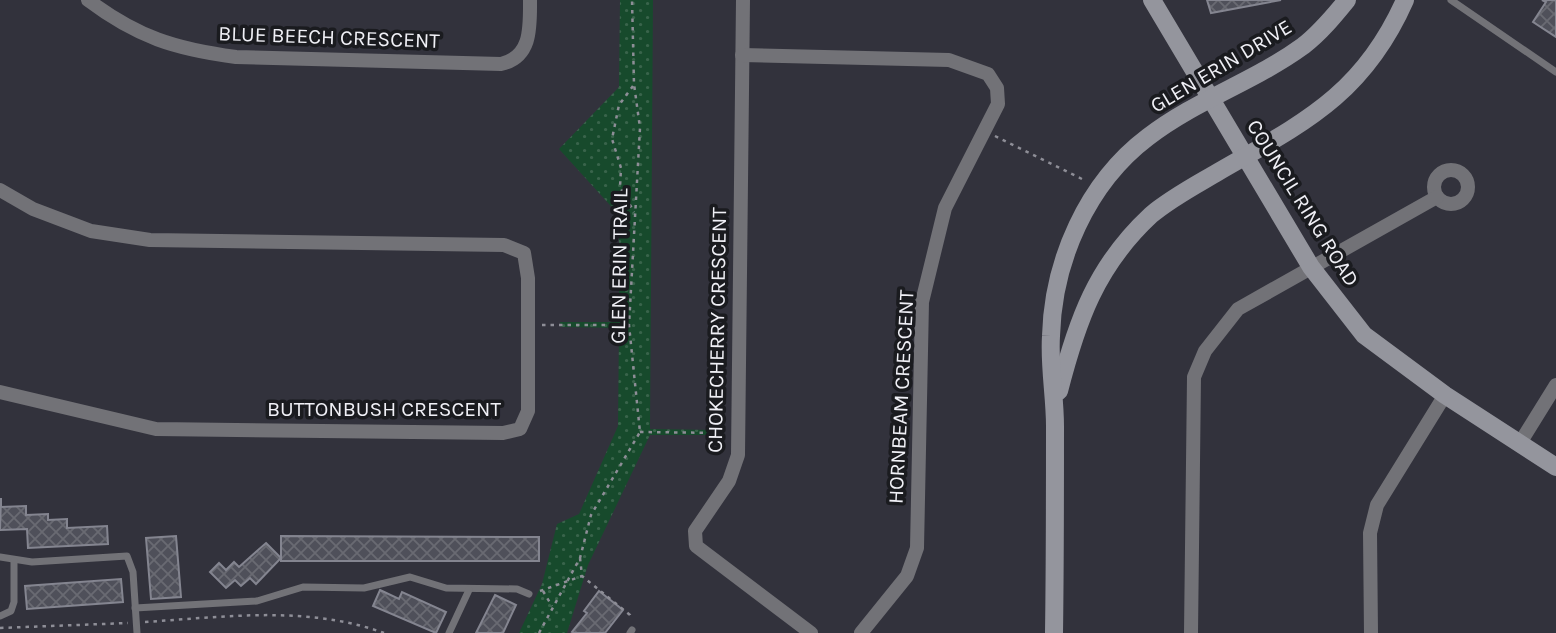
<svg xmlns="http://www.w3.org/2000/svg" width="1556" height="633" font-family="Karla,sans-serif">
<defs>
<pattern id="park-dots" width="8" height="8" patternUnits="userSpaceOnUse" patternTransform="scale(1.75)"><rect width="8" height="8" fill="#174a2c"/><path d="M2 2h.1M6 6h.1" fill="none" stroke="#39644b" stroke-width="1.8" stroke-linecap="round"/></pattern>
<pattern id="building-cross-hatch" width="8" height="8" patternUnits="userSpaceOnUse" patternTransform="scale(1.75)"><rect width="8" height="8" fill="#4f505a"/><path d="M0 0l8 8M0 8l8-8" fill="none" stroke="#696a72"/></pattern>
</defs>
<rect width="100%" height="100%" fill="#32323c"/>
<polygon fill="url(#park-dots)" points="620,0 653,0 650,429 716,430 717,435 650,435 588,565 567,633 519,633 542,584 557,524 579,514 618,426 619,328 561,327 560,322 619,322 619,215 559,149 619,87"/>
<g fill="url(#building-cross-hatch)" stroke="#848590" stroke-width="2">
<polygon points="1207,0 1281,0 1211,13"/>
<polygon points="1542,0 1556,0 1556,37 1533,22 1546,2"/>
<polygon points="1,498 1,507 26,506 26,515 48,514 48,520 67,519 67,528 107,526 108,544 28,548 27,529 0,530"/>
<polygon points="176,536 181,597 151,599 146,538"/>
<polygon points="281,536 539,537 539,561 281,561"/>
<polygon points="266,543 281,558 256,584 250,578 241,586 235,580 226,588 210,572 219,563 226,570 234,562 239,567"/>
<polygon points="121,579 123,602 27,609 25,586"/>
<polygon points="380,590 399,599 402,592 446,612 436,633 373,606"/>
<polygon points="599,591 623,610 605,633 574,633 572,632 587,613 584,611"/>
<polygon points="495,595 516,605 503,633 476,633"/>
</g>
<g fill="none" stroke-linecap="round" stroke-linejoin="round">
<g stroke="#8e8e97" stroke-width="2.5" stroke-dasharray="3.5 5" stroke-linecap="butt">
<polyline points="633,86 619,105 612,139 621,168 620,187 634,212"/>
<polyline points="995,136 1086,181"/>
<polyline points="542,325 629,325"/>
<polyline points="640,432 725,433"/>
<polyline points="580,558 582,576 630,615 631,619"/>
<polyline points="540,591 582,576"/>
<polyline points="543,591 552,606"/>
<path d="M145,622C225,617 307,605 384,633"/>
<polyline points="0,628 128,623"/>
<polyline points="539,633 580,558 591,515 640,432 629,325 640,128 634,84 632,0"/>
</g>
<g stroke="#727277" stroke-width="7">
<polyline points="1451,0 1556,72"/>
<polyline points="0,557 32,562 127,556 133,572 137,633"/>
<polyline points="135,608 257,601 303,587 364,588 410,577 446,588 517,589 529,594"/>
<polyline points="0,616 11,611 14,602 14,561"/>
<polyline points="449,633 469,590"/>
<polyline points="630,633 632,630"/>
</g>
<g stroke="#727277" stroke-width="14">
<path d="M88,0C137,37 175,49 236,57L501,64C532,57 530,27 530,0"/>
<polyline points="743,0 738,455 729,481 695,531 696,546 811,633"/>
<polyline points="742,55 949,60 988,74 997,88 998,104 945,208 922,302 917,548 907,576 861,633"/>
<circle cx="1451" cy="187" r="17"/>
<polyline points="0,190 33,209 91,231 150,240 504,245 524,253 528,278 528,411 520,429 503,433 156,429 0,392"/>
<polyline points="1520,443 1556,385"/>
<polyline points="1191,633 1194,377 1205,351 1238,309 1437,197"/>
<polyline points="1371,633 1370,533 1377,505 1445,395"/>
</g>
<g stroke="#94959d" stroke-width="18">
<polyline points="1152,0 1311,267 1364,335 1445,395 1556,467"/>
<path d="M1059,391C1077,321 1096,266 1151,215C1171,198 1196,185 1218,172C1303,123 1363,95 1405,0"/>
<path d="M1054,633C1055,564 1055,495 1055,426C1055,396 1049,366 1051,336C1053,261 1087,183 1148,137C1196,100 1255,81 1303,46C1320,33 1334,16 1347,0"/>
</g>
</g>
<g text-anchor="middle" dominant-baseline="central" stroke-width="7" stroke-linejoin="round" paint-order="stroke">
<g font-size="21" fill="#f0f0f6" stroke="#1a1b1f">
<text transform="translate(329 37) rotate(2)">BLUE BEECH CRESCENT</text>
<text transform="translate(1221 66) rotate(-31)">GLEN ERIN DRIVE</text>
<text transform="translate(1303 203) rotate(58)">COUNCIL RING ROAD</text>
<text transform="translate(619 266) rotate(-89)">GLEN ERIN TRAIL</text>
<text transform="translate(717 330) rotate(-89)">CHOKECHERRY CRESCENT</text>
<text transform="translate(901 397) rotate(-87)">HORNBEAM CRESCENT</text>
<text x="384" y="409">BUTTONBUSH CRESCENT</text>
</g>
</g>
</svg>
